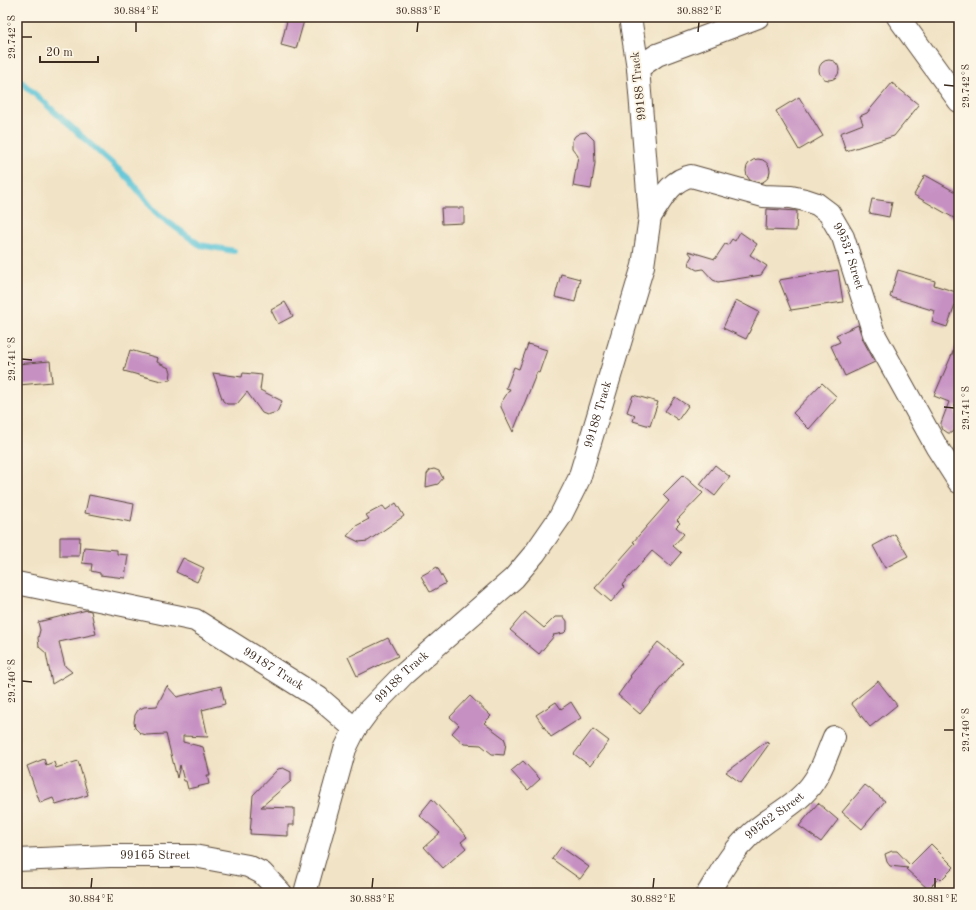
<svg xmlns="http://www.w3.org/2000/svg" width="976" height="910" font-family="'Old Standard TT',serif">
<rect width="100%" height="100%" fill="#fcf5e5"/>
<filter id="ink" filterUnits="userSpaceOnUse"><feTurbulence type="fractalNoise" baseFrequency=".025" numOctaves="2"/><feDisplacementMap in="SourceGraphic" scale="8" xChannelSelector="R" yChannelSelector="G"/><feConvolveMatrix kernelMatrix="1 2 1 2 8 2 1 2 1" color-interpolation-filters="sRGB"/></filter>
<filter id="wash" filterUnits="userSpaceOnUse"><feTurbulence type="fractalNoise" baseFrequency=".012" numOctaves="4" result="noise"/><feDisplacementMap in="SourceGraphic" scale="16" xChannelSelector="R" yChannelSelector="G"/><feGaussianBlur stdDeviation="0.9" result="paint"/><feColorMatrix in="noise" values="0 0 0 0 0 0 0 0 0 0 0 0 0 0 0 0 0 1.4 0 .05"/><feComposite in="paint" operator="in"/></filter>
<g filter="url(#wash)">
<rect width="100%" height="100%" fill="#f1e3c5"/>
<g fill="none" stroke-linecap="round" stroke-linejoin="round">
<polyline stroke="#5bc4d7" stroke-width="6" points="17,78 129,179 157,214 200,245 234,251"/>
</g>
<g id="blocks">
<g fill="#c690c3">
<polygon points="288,17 305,17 296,49 281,45"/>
<circle cx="829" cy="70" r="10"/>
<polygon points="892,83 919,105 894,136 846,151 840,133 863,124 860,116 867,113"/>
<polygon points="799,97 823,136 799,150 776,111"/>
<polygon points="586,132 594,140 595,163 591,189 573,186 578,156 572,148 572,141 575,136 580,133"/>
<circle cx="758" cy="171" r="12"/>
<polygon points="925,175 959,194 959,221 914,195"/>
<polygon points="872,199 892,202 889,217 869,213"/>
<polygon points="441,208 464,208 464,223 442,224"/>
<polygon points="767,209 797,211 796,231 766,230"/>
<polygon points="740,232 757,244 750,255 767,266 761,275 718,282 713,280 703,269 697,270 690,266 689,261 692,256 688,251 715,259 725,244 728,245 732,239 735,241"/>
<polygon points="838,270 843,302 791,310 779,280"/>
<polygon points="898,270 935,281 934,285 959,293 947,327 932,322 935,311 890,297"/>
<polygon points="561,274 580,279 575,302 555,297"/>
<polygon points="736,300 759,312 746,339 723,328"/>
<polygon points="285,302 293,316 278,324 271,310"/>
<polygon points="858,325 863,340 875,362 845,376 831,346 840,342 836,335"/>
<polygon points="959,338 959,407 955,405 958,426 952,433 948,433 941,428 941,423 949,402 934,396"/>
<polygon points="528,344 547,350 539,373 537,372 513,432 501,407 501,403 510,389 506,388 514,367 519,369"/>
<polygon points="130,350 158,358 157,362 169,368 171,372 170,380 161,381 124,371"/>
<polygon points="50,361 52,382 19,385 17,364"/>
<polygon points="213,373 242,377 243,373 262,375 260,390 282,401 277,412 267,415 262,413 247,392 237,404 227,404 223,401"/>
<polygon points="822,383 837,397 809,429 793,413"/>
<polygon points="633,395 658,402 650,426 633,421 635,415 627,412"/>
<polygon points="675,397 688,406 678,420 665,411"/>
<polygon points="715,465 730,477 715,496 700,484"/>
<polygon points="434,469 439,471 443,478 438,484 426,487 427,474 430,470"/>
<polygon points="683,475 703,493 677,520 680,523 676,527 684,534 673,546 681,553 670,566 652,551 622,585 624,587 611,602 595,588 635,543 633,542 669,501 663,495"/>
<polygon points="89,495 134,504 131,522 85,513"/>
<polygon points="396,503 404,516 368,541 359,542 347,536 356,526 369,519 366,515 383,506 386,510"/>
<polygon points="895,534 908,556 885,568 873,546"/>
<polygon points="60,537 80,537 79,556 60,556"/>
<polygon points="84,547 117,550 117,554 128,555 125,578 100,575 100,573 91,571 92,564 82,563"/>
<polygon points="183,558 204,568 197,582 176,572"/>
<polygon points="437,567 446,583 430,592 421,576"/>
<polygon points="87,610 91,611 96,634 59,642 65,666 72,672 52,684 46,653 39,647 38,638 40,630 38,622"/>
<polygon points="525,612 544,628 555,617 564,617 567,621 567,630 564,633 553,635 554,636 539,654 510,630"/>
<polygon points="388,638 398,656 357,676 348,657"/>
<polygon points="658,642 683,662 640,714 618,695 631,677 630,676"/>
<polygon points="878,681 897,705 870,727 851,703"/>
<polygon points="167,686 177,697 221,686 225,704 202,710 208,737 183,736 183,742 203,747 210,775 207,775 209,784 188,789 186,781 184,781 180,765 177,778 166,734 146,735 140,733 135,728 134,722 135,715 138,710 144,707 157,706"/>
<polygon points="470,696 491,716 484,723 504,738 506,743 504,755 492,754 481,745 464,744 452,733 459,725 450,717"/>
<polygon points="556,702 561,709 571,702 581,718 551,737 536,715"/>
<polygon points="593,729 609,741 590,766 574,754"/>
<polygon points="767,741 769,744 741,783 726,772"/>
<polygon points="44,759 46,765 54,762 56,768 78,761 88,795 56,805 53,798 40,803 27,766"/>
<polygon points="523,761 540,779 528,790 511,771"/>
<polygon points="283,768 291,772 291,781 261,807 294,808 294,825 288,825 288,836 250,834 253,795 278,769"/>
<polygon points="865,785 885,801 862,829 842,812"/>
<polygon points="432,799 467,837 461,842 466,848 443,868 424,847 440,833 419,815"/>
<polygon points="818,803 838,820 821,842 799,826"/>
<polygon points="931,844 954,867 941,880 939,878 928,889 906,869 908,868 890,866 887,862 885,854 892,851 897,851 910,865"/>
<polygon points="561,847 589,867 580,879 552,859"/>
</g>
</g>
</g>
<g filter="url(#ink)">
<use href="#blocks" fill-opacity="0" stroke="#564637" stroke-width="1"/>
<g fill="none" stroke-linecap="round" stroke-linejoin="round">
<defs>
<g id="minor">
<polyline points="898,17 959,101"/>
<polyline points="638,68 657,55 758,17"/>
<path id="s1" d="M650,217C661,201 670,180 691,176L763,196L791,197L805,200L817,204L829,213L843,237L874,334L936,446L959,482"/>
<path id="s2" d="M17,583L195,620L319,698L355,729L345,749L305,893"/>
<path id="s3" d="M355,729L369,710L404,674L514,578L535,553L560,517L579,479L643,266L650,217L638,68L630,17"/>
<path id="s4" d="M17,860L110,856H194L248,866L262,873L281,893"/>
<path id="s5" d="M708,893C720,874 730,854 747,838C767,817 798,806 814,781C823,768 828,751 834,737"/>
</g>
</defs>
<use href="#minor" stroke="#564637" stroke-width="24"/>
<use href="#minor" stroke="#fff" stroke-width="22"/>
</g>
</g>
<path fill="none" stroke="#3b2a1e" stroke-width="1.5" d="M136,32V22M417,32L418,22M698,32L699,22M22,37H32M944,85L954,86M22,359L32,360M944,407L954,408M22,681L32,682M944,730H954M91,888L92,878M372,888L373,878M653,888L654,878M935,888V878"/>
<g text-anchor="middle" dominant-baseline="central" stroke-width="3.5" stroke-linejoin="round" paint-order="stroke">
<g font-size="12" fill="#3b2a1e" stroke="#fcf5e5">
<text transform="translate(639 86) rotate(-96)">99188 Track</text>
<text stroke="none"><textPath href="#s1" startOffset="252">99537 Street</textPath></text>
<text stroke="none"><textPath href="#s3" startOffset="406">99188 Track</textPath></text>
<text stroke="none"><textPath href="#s2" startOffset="274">99187 Track</textPath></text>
<text stroke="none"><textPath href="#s3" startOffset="70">99188 Track</textPath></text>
<text stroke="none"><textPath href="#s5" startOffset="103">99562 Street</textPath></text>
<text stroke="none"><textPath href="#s4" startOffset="138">99165 Street</textPath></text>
</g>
</g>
<rect width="976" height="910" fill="none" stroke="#fcf5e5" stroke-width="44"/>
<path d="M40 56v6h58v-6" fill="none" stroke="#3b2a1e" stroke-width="2"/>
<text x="46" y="56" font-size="12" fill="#3b2a1e" stroke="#fcf5e5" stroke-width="3" paint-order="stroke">20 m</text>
<rect x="22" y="22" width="932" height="866" fill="none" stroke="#3b2a1e" stroke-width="1.5"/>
<g font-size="10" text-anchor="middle" fill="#3b2a1e">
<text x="136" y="14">30.884°E</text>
<text x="418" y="14">30.883°E</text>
<text x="699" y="14">30.882°E</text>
<text transform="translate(11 37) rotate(-90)" y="4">29.742°S</text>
<text transform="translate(965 86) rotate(-90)" y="4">29.742°S</text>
<text transform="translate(11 359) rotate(-90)" y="4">29.741°S</text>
<text transform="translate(965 408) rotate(-90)" y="4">29.741°S</text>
<text transform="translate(11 681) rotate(-90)" y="4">29.740°S</text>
<text transform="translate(965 730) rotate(-90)" y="4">29.740°S</text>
<text x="91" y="902">30.884°E</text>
<text x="372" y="902">30.883°E</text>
<text x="653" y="902">30.882°E</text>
<text x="935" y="902">30.881°E</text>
</g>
</svg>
